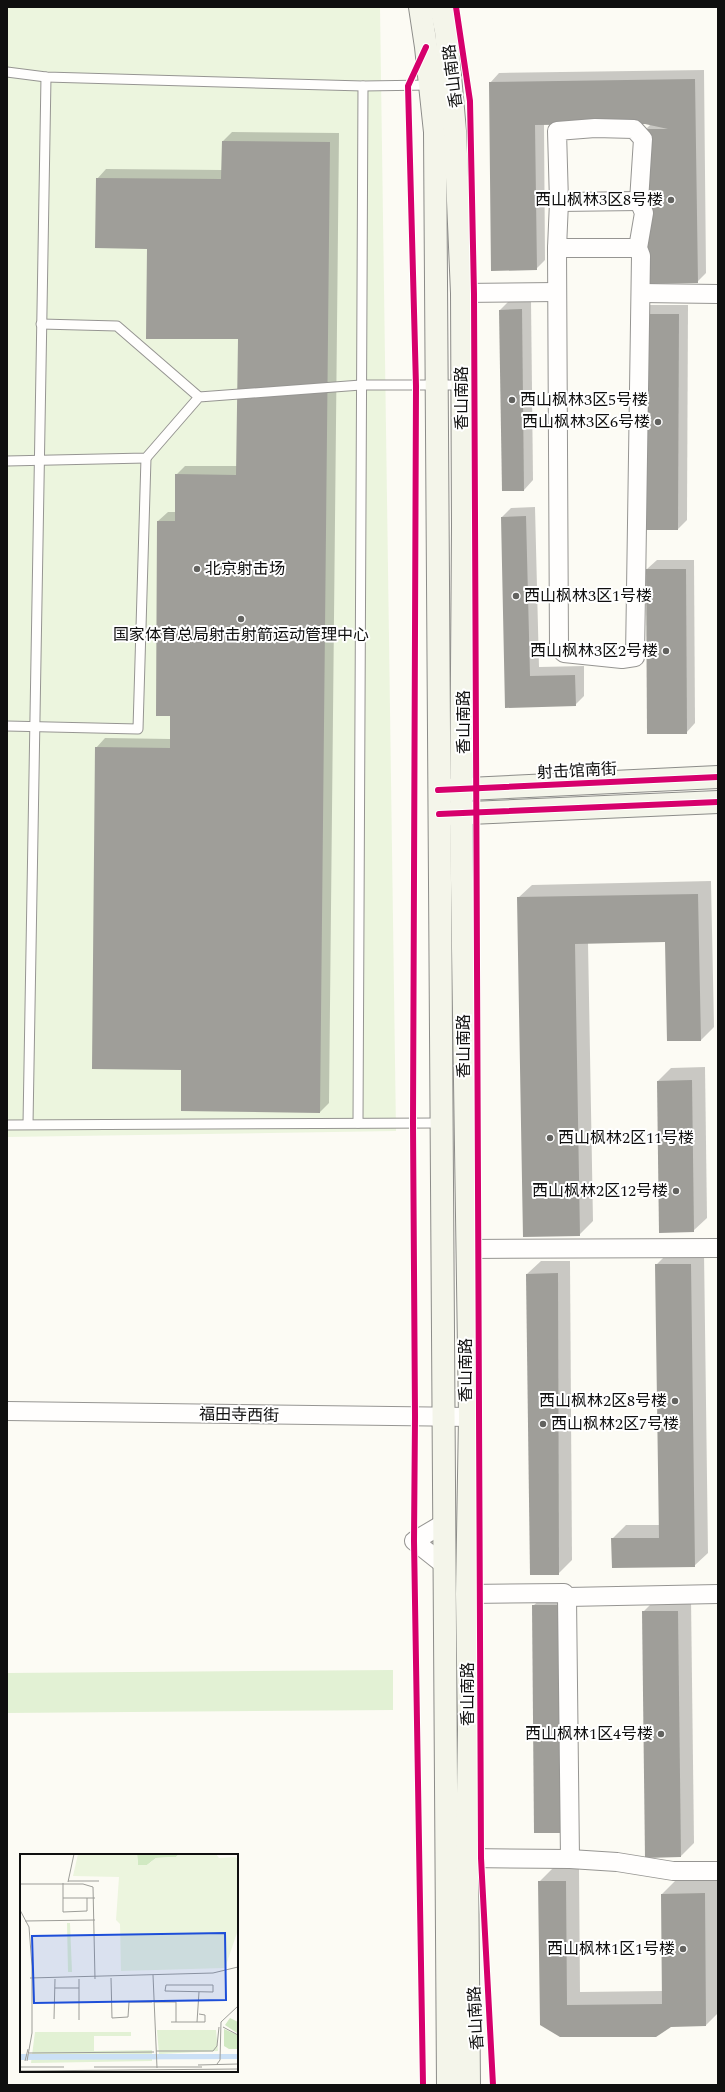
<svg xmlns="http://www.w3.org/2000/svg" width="725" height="2092" font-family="Spectral,'Noto Sans SC',serif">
<rect width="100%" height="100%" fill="#fcfbf4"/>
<polygon fill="#e2f1d4" points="393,1670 393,1710 7,1713 7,1673"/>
<polygon fill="#ecf5de" points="7,7 380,7 396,1131 7,1137"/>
<g fill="#0003">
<polygon points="704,70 706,273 697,282 645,130 651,124 645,123 544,124 545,260 536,269 490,83 499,73"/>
<polygon points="232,132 339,133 329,1103 320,1112 182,1069 96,748 105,738 171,739 171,715 158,521 168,512 176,512 176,475 185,466 237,466 239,338 148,248 97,179 106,169 222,170 223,141"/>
<polygon points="531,300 533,480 524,490 500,310 509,301"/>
<polygon points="649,305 688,305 687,520 678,529 639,529"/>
<polygon points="535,507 539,667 584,666 584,696 575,705 506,707 502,517 511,508"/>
<polygon points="657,560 694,560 695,723 686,733 647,569"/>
<polygon points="711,881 714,1027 701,1040 666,941 588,942 593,1221 579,1235 518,898 532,885"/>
<polygon points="705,1067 707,1218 693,1231 658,1081 671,1068"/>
<polygon points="670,1251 704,1251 708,1553 694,1566 612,1539 626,1525 660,1525 656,1265"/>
<polygon points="541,1261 570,1261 572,1560 558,1574 527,1274"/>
<polygon points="574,1592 562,1832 533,1606 547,1593"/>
<polygon points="691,1598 694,1843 681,1856 643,1612 656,1599"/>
<polygon points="553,1868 579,1868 580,1992 663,1991 662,1894 675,1881 717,1880 718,2013 706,2025 671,2026 560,2036 539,1882"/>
</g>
<g fill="#9f9e99">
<polygon points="695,79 698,283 646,284 644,129 668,129 645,124 535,125 537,270 491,271 489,82"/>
<polygon points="222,141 330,142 320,1113 181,1111 181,1070 92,1069 95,747 170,748 170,716 156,716 157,521 175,521 175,474 236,475 238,339 146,339 147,249 95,248 96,178 221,179"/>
<polygon points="522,309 524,491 502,491 499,310"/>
<polygon points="639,314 679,314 678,530 638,530"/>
<polygon points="526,516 530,676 575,675 576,706 505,708 501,517"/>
<polygon points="646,569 686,569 687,734 647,734"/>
<polygon points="698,894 701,1041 667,1041 665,942 575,944 580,1236 523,1237 517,897"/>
<polygon points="692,1080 694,1232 659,1233 657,1081"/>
<polygon points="655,1264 691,1264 695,1567 612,1568 611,1538 659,1538"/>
<polygon points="558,1273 559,1575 530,1575 526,1274"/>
<polygon points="532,1605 561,1605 563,1833 534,1833"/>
<polygon points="642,1611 678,1611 681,1857 645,1858"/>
<polygon points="538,1881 566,1881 567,2005 662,2004 661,1894 705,1893 706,2026 671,2027 656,2037 560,2037 540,2025"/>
</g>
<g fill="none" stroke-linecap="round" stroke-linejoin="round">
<defs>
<g id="service">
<polyline points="7,72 46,77 363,86 430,85"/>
<polyline points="41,324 117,326 199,397"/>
<polyline points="7,461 146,458 199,397 361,385 462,385"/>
<polyline points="7,726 138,729 146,458"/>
<polyline points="358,1123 363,86"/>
<polyline points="28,1124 46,77"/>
<polyline points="7,1125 440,1123"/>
</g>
<g id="minor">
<polygon points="595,128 634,129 643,139 639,201 644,213 638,248 641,256 635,657 622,659 564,653 559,648 557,248 559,202 557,131"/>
<polyline points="559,202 639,201"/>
<polyline points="557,248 638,248"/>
<polyline points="462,293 557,292"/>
<polyline points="641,293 718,294"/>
<polyline points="467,1249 718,1248"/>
<polyline points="7,1411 470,1417"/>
<polyline points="443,1524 414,1541 443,1564"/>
<polyline points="467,1594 564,1593 567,1597 718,1594"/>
<polyline points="567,1597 570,1859"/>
<polyline points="467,1858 570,1859 617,1862 673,1871 718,1871"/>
</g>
<g id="secondary">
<polyline points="420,7 426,47 435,132 448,2085"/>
<polyline points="441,7 446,31 455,131 462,293 463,526 461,813 470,1417 467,1594 469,1729 467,1858 469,2085"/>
<polyline points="447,790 718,777"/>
<polyline points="447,814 718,802"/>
</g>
</defs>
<use href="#service" stroke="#969592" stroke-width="11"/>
<use href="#minor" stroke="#969592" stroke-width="20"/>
<use href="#secondary" stroke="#8c8c89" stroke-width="24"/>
<use href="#service" stroke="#fffefd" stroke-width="9"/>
<use href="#minor" stroke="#fffefd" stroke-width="18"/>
<use href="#secondary" stroke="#f4f5ea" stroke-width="22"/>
<defs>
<g id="cycleway">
<polyline points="456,7 470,101 474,294 481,1858 493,2085"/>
<polyline points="438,790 718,777"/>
<polyline points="439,814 718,802"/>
<polyline points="423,2085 414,1541 415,1417 413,1123 416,386 408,86 426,47"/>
</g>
</defs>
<use href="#cycleway" stroke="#fff" stroke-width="8"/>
<use href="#cycleway" stroke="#d6006c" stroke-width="6"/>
</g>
<g fill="#62625f" stroke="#fff" stroke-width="1.5">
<circle cx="671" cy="200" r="4"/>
<circle cx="512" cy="400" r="4"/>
<circle cx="658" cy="422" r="4"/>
<circle cx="197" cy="569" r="4"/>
<circle cx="516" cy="596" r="4"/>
<circle cx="241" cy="619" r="4"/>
<circle cx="666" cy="651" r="4"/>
<circle cx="550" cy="1138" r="4"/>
<circle cx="676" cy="1191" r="4"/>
<circle cx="675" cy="1401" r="4"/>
<circle cx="543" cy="1424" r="4"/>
<circle cx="661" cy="1734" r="4"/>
<circle cx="683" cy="1949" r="4"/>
</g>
<g text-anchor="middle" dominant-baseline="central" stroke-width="4" stroke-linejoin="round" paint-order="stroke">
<g font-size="16" fill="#0f0f0f" stroke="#fff">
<text transform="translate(453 76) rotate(-97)">香山南路</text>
<text transform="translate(462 398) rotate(-90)">香山南路</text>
<text transform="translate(464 722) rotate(-90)">香山南路</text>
<text transform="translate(577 771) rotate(-3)">射击馆南街</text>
<text transform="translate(464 1046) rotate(-90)">香山南路</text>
<text transform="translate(466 1370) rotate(-90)">香山南路</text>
<text transform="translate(239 1415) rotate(1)">福田寺西街</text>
<text transform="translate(468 1694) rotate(-90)">香山南路</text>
<text transform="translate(476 2018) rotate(-93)">香山南路</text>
</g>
<g font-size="16" fill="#0f0f0f" stroke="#fff" text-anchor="end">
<text x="663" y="200">西山枫林3区8号楼</text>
<text x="520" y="400" text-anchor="start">西山枫林3区5号楼</text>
<text x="650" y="422">西山枫林3区6号楼</text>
<text x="205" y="569" text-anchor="start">北京射击场</text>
<text x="524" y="596" text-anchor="start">西山枫林3区1号楼</text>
<text x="241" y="635" text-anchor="middle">国家体育总局射击射箭运动管理中心</text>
<text x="658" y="651">西山枫林3区2号楼</text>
<text x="558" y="1138" text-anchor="start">西山枫林2区11号楼</text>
<text x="668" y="1191">西山枫林2区12号楼</text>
<text x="667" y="1401">西山枫林2区8号楼</text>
<text x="551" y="1424" text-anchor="start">西山枫林2区7号楼</text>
<text x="653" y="1734">西山枫林1区4号楼</text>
<text x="675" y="1949">西山枫林1区1号楼</text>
</g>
</g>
<g transform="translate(20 1854)">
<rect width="218" height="218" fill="#fcfbf4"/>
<path d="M47,69H50L52,118H48ZM137,176H196L198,197L139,200ZM15,178H111V182H74V197L132,196V207L11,209Z" fill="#e2f1d4"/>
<path d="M117,0H159L156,3L136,4L127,11H118ZM210,164L218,168L217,179L205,171ZM204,175L218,181V195H209L204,192Z" fill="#d1e9c2"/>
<path d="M58,0H117L118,11H127L136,4L156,3L159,0H196L199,4L215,3L218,5V76L205,114L101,117L100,70L96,66L99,23L53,22Z" fill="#ecf5de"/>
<path d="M0,200H218V205L0,206Z" fill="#cbe0f5"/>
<path fill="none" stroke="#9d9d98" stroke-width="1" d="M48,27H79M48,28L54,0M43,29V58L67,57V44M0,30H63L73,33L75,125M43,44H75M0,56L9,73L12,112V179L7,207M5,67L75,66M133,121L137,214M10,124L193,119L218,113M91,124L92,164L108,163L109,148H132M59,125V166M193,131V138L145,137L146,131ZM35,134H59M134,148H156V168M34,165L35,125M151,168H185V161L179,160M177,168L179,138M203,173L218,181M136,197H193L197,192L199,173M9,199L134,198M5,207L8,195M197,210L200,206L201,168L218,152M178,211L218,210M0,213H44M74,213H182M0,217L218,215"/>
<path fill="#1d4ed8" fill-opacity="0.15" stroke="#1d4ed8" stroke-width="2" d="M205,79L206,146L14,149L12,82Z"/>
<rect width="218" height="218" fill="none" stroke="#0f0f0f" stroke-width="2"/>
</g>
<rect width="725" height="2092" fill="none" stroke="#0f0f0f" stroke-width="16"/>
</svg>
